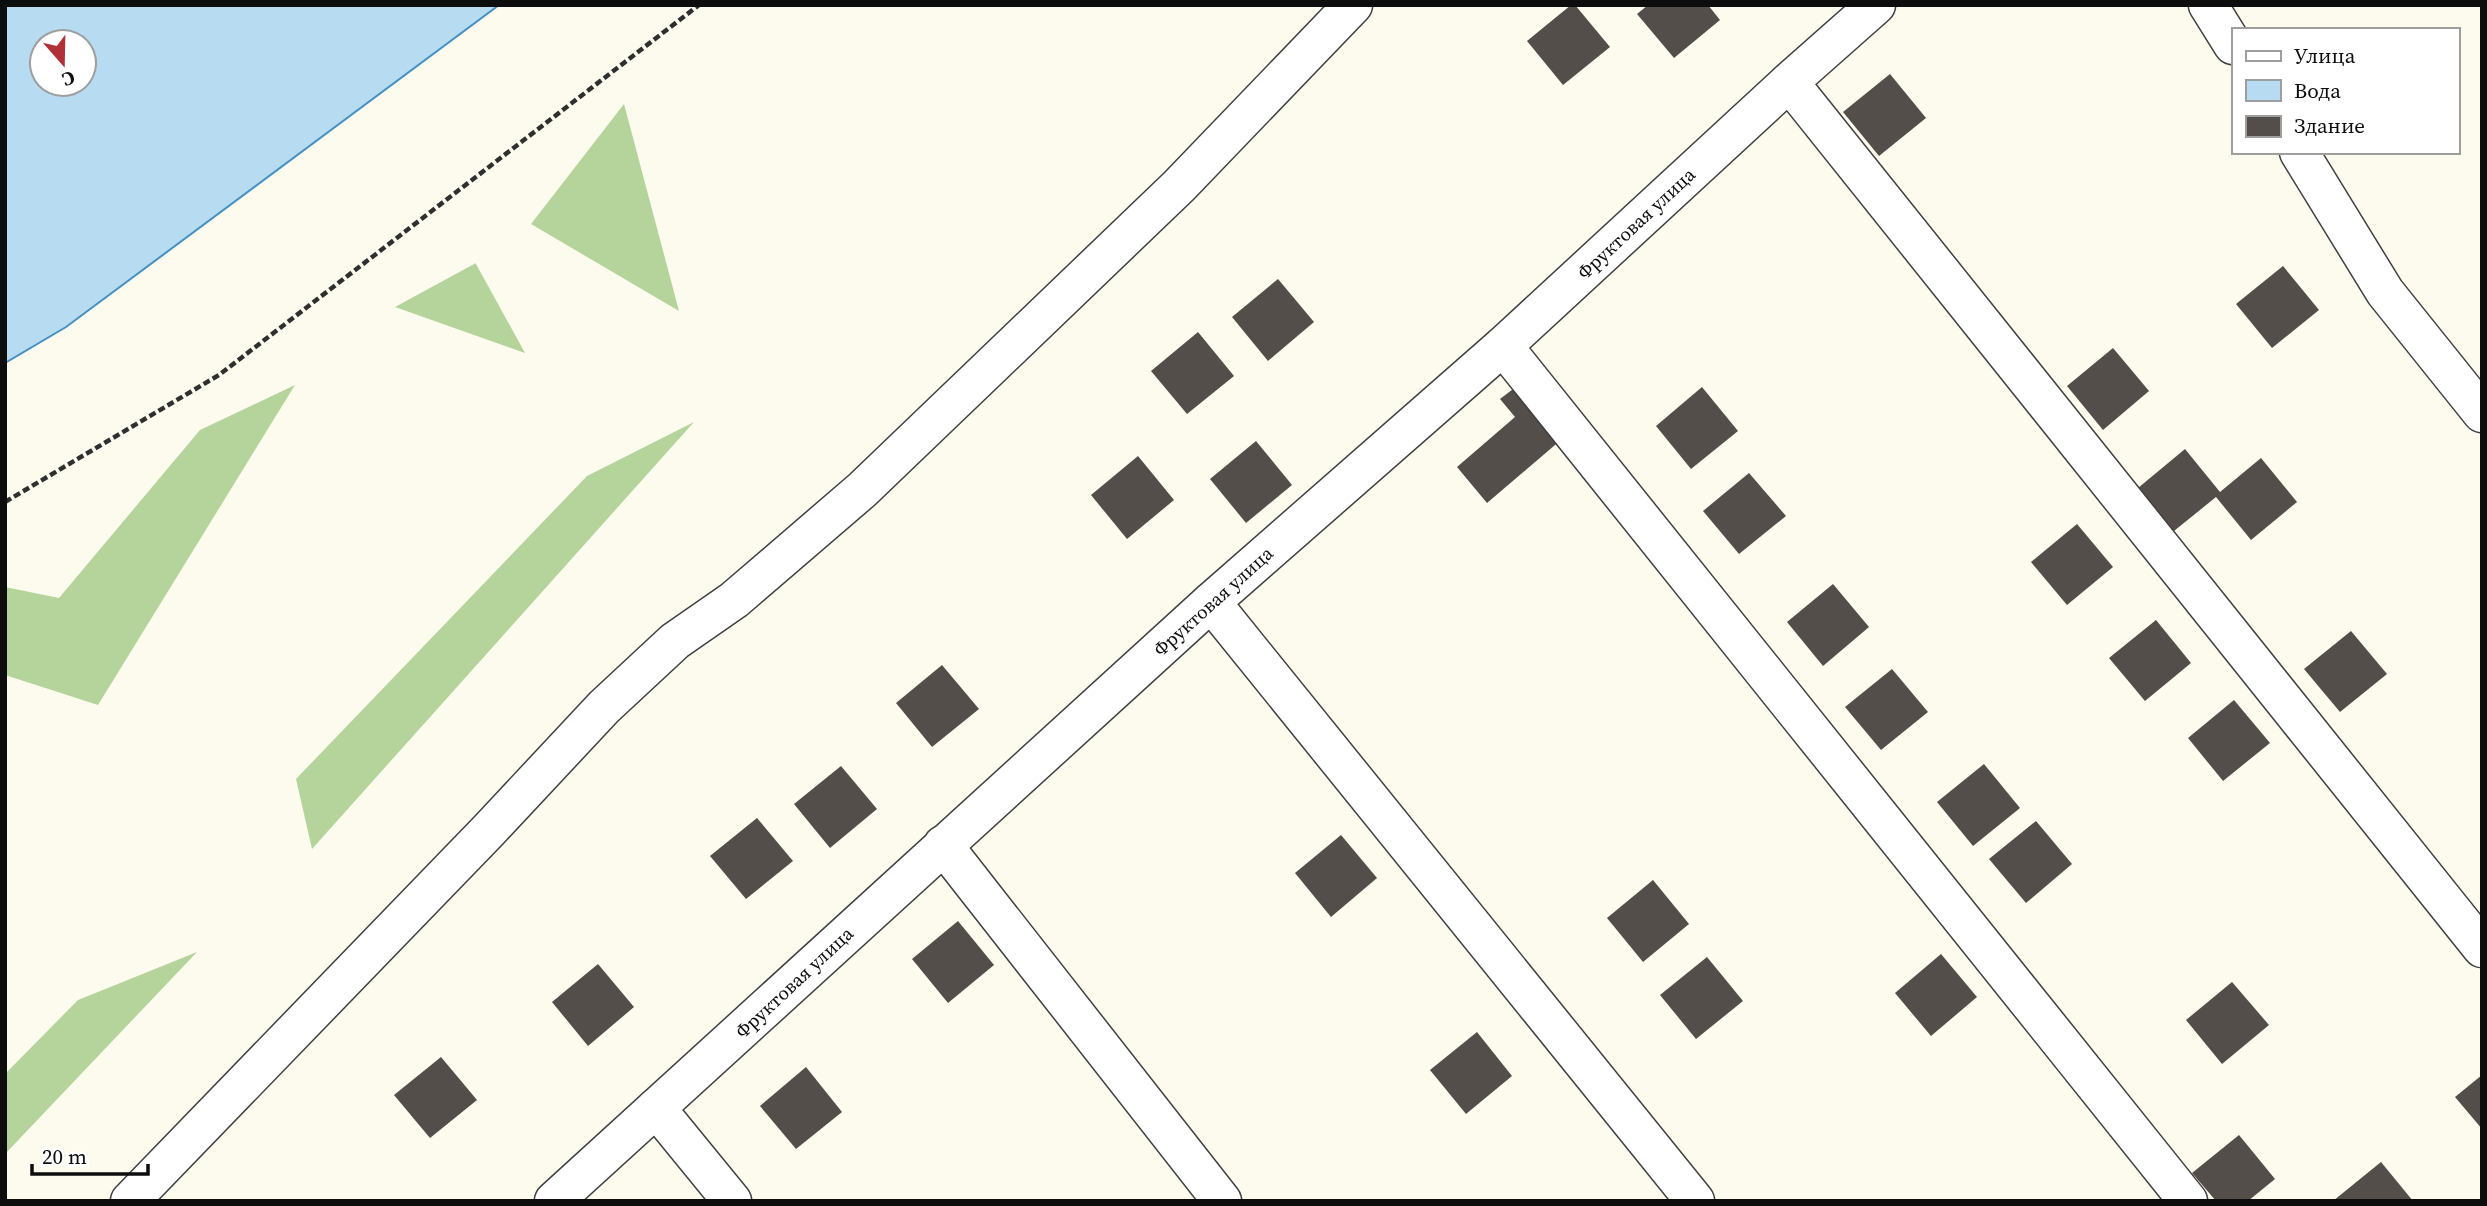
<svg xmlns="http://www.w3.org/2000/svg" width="2487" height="1206" font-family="'Source Serif 4',serif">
<rect width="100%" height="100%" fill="#fdfaee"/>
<g fill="#b5d49c">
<polygon points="624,104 679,311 531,224"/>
<polygon points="476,263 476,264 525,353 395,307"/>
<polygon points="295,385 98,705 5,675 5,587 59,598 200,430"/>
<polygon points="694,422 312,849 296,779 587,476"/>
<polygon points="197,952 5,1154 5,1074 78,1000"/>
</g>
<path fill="#b7dbf0" stroke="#4590c1" stroke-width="2" fill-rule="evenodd" d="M5,5H499L66,327L5,363ZM42,42H84V84H42Z"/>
<g fill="#544e4a">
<polygon points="1571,5 1575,5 1610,47 1563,85 1527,41"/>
<polygon points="1648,5 1708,5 1720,20 1674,58 1637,14"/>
<polygon points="1890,74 1926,118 1879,156 1843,112"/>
<polygon points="2283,266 2319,310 2272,348 2236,304"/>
<polygon points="1278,279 1314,322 1268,361 1232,317"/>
<polygon points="1198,332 1234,376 1187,414 1151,371"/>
<polygon points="2113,348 2149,391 2103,430 2067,386"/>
<polygon points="1517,386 1562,439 1487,503 1457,467 1515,417 1500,399"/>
<polygon points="1702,387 1738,431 1691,469 1656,426"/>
<polygon points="1256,441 1292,485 1246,523 1210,479"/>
<polygon points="2185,449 2220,492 2261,458 2297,502 2251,540 2216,497 2174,531 2138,488"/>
<polygon points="1138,456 1174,500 1127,539 1091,495"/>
<polygon points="1749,473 1786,516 1739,554 1703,511"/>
<polygon points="2077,524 2113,567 2067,605 2031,562"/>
<polygon points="1833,584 1869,627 1823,666 1787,622"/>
<polygon points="2156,620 2191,663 2145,701 2109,658"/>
<polygon points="2351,631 2387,674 2340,712 2304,669"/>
<polygon points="942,665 979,709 932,747 896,703"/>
<polygon points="1892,669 1928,712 1881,750 1845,707"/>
<polygon points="2234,700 2270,743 2223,781 2188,738"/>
<polygon points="1984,764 2020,808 1973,846 1937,802"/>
<polygon points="841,766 877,809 830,848 794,804"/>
<polygon points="757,818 793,861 746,899 710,856"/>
<polygon points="2036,821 2072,864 2026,903 1989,859"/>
<polygon points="1341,835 1377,878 1331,917 1295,873"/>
<polygon points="1653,880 1689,924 1643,962 1607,918"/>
<polygon points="958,921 994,965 948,1003 912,959"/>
<polygon points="1941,954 1977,997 1931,1036 1895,993"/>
<polygon points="1707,957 1743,1001 1696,1039 1660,995"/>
<polygon points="598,964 634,1007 588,1046 552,1002"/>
<polygon points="2232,982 2269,1025 2222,1064 2186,1020"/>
<polygon points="1477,1032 1512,1076 1466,1114 1430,1070"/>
<polygon points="441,1057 477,1100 430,1138 394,1095"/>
<polygon points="806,1067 842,1112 796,1149 760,1106"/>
<polygon points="2482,1075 2482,1129 2455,1097"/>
<polygon points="2239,1135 2275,1179 2248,1201 2216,1201 2192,1173"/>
<polygon points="2381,1162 2413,1201 2333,1201"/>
</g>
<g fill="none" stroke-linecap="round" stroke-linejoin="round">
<defs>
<g id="minor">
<polyline points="2208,5 2233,45"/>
<polyline points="1789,82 2482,948"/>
<polyline points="2299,152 2385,292 2482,413"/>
<polyline points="1503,346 2188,1201"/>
<polyline points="1211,602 1695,1201"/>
<polyline points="943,845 1222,1201"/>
<polyline points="656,1108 732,1201"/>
<polyline points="130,1201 489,830 604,707 675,641 734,600 862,490 1179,186 1353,5"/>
<polyline points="554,1201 1211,602 1503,346 1789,82 1876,5"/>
</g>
</defs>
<use href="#minor" stroke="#404040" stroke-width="41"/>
<polyline stroke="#2f2f2f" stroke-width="4.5" stroke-dasharray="7 3.5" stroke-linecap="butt" points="5,502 219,375 699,5"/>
<use href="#minor" stroke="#fff" stroke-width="38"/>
</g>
<g text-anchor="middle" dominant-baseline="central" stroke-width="7" stroke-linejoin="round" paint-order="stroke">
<g font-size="19" fill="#0d0d0d" stroke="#fff">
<text transform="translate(1636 223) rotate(-43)">Фруктовая улица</text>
<text transform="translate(1213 601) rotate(-42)">Фруктовая улица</text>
<text transform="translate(794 982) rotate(-43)">Фруктовая улица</text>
</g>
</g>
<rect width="2487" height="1206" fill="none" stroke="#0d0d0d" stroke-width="14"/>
<rect x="2232" y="28" width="228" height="126" fill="#ffffff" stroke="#9e9e9e" stroke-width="2"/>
<rect x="2246" y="51" width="35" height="10" fill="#ffffff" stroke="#9e9e9e" stroke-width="2"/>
<text x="2294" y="63" font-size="21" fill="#0d0d0d">Улица</text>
<rect x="2246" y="80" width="35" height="21" fill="#b7dbf0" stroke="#9e9e9e" stroke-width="2"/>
<text x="2294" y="98" font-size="21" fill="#0d0d0d">Вода</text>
<rect x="2246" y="116" width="35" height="21" fill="#544e4a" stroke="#9e9e9e" stroke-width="2"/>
<text x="2294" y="133" font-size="21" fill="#0d0d0d">Здание</text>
<g transform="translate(63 63) rotate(160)"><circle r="33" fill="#ffffff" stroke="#9e9e9e" stroke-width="2"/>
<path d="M0-5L12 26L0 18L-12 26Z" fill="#b03238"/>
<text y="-10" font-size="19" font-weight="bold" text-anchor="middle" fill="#0d0d0d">С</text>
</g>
<path d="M32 1164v10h116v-10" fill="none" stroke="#0d0d0d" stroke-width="3.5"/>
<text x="42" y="1164" font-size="21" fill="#0d0d0d" stroke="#ffffff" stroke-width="5" paint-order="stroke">20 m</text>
</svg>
